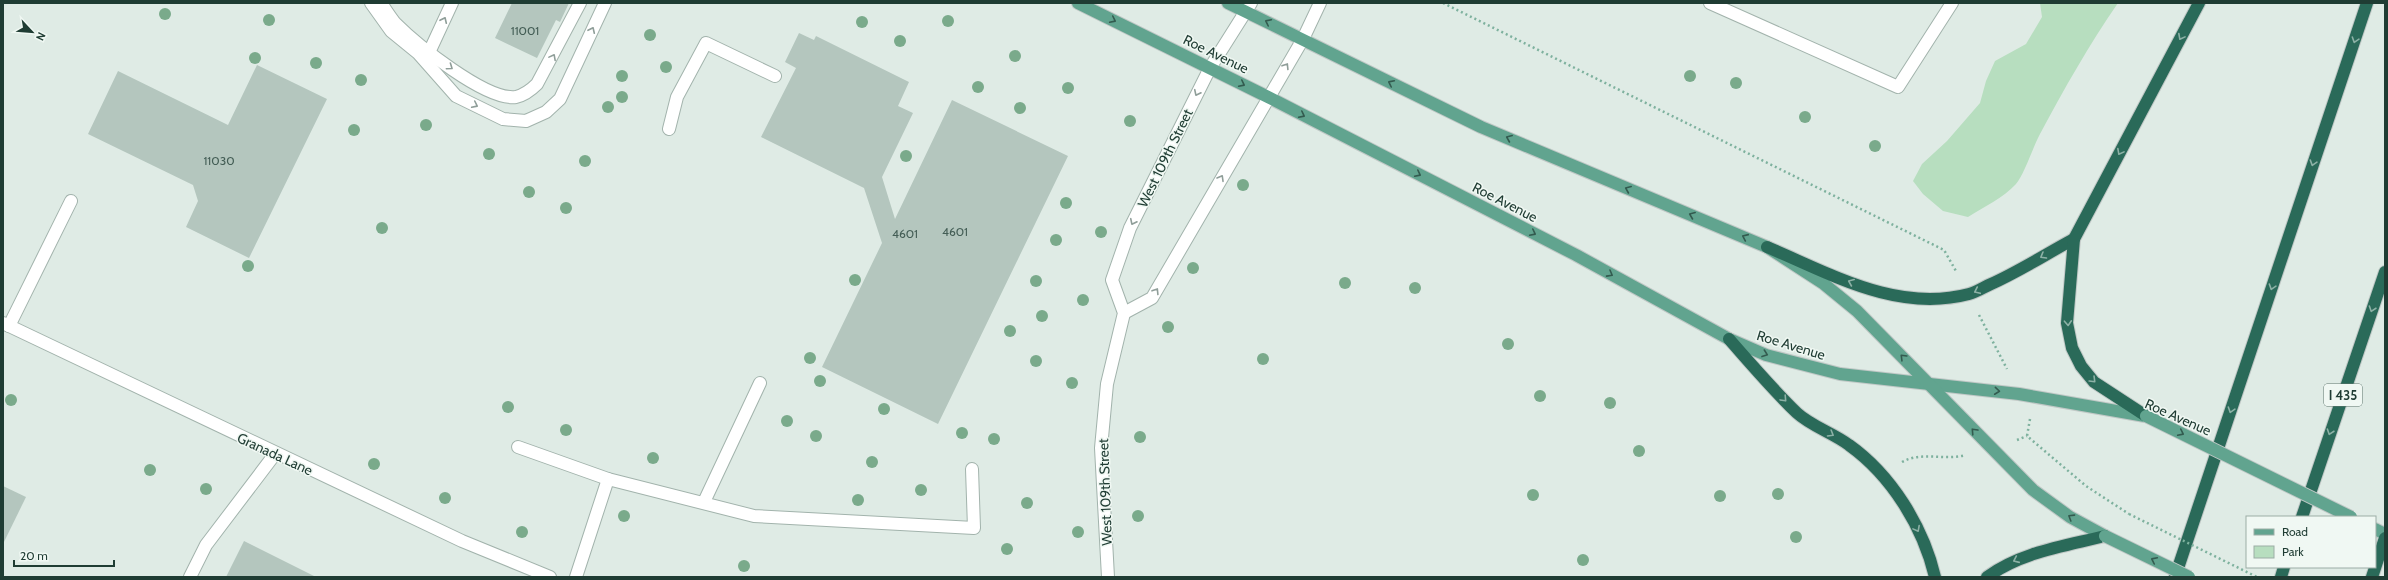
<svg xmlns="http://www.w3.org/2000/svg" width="2388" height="580" font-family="Cabin,sans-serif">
<rect width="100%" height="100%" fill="#dfebe5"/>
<path fill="#b7debf" d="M2040,3H2118C2089,45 2064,89 2040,134C2033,147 2024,175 2016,184C2003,198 1984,207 1968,217L1943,211L1923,194L1913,181L1922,164L1947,141L1980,103L1986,81L1995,61L2026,44L2042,17Z"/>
<g fill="#b4c6be">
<polygon points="512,3 569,3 560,22 556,20 537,58 495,38"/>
<polygon points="799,33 814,40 816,36 909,82 898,106 913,113 882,177 895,219 952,100 1068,156 938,424 822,367 882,243 864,188 761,137 796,68 785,62"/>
<polygon points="257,65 327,99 249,258 186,227 198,201 193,185 88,134 118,71 228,125"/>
<polygon points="3,486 26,497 3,544"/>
<polygon points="244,541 316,577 226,577"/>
</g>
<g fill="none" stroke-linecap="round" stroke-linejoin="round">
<defs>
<g id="minor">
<polyline points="371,3 391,31 418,53 456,96 503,119 526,121 546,112 560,99 605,3"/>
<path d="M381,3C385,9 390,17 395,23C416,44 486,101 516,97C524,95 531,90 537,84L580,3"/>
<polyline points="1710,3 1898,87 1952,3"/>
<polyline points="426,59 452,3"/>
<polyline points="669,129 677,97 706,43 775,76"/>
<polyline points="1124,313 1152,298 1303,39 1320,3"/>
<polyline points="3,323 462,541 550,577"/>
<polyline points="9,326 71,201"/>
<polyline points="518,447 608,479"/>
<polyline points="704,502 760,383"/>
<polyline points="190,577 206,545 275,454"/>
<polyline points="576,577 608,479 754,516 974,528 972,469"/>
<polyline points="1108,577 1101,448 1107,384 1124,313 1112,280 1130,228 1210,68 1251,3"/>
</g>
<g id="major">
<polyline points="1078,3 1268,97 1576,255 1729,339 1766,355 1840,374 2019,394 2145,416"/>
<polyline points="1228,3 1481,127 1767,247 1824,284 1857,311 2033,490 2070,517 2105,536"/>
<polyline points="2375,529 2385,534"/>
</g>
<g id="highway">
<path d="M1767,247C1831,274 1897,313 1969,294C1977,292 1984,287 1991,284C2020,271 2046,254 2074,239"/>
<path d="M1729,339C1751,364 1773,390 1797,413C1811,426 1833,433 1849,445C1891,475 1923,526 1935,577"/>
<polyline points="2146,416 2094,382 2081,366 2072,348 2067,323 2074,239 2199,3"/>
<polyline points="2302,517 2385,272"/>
<path d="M1987,577C2021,552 2065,546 2105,536"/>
<polyline points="2175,577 2367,3"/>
<polyline points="2281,577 2284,567"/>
<polyline points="2372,577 2385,538"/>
</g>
</defs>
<use href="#minor" stroke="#a2b3ac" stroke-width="14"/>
<use href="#major" stroke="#c0c8c6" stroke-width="14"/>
<use href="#highway" stroke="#c0c8c6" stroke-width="14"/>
<g stroke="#7eb19e" stroke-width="2.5" stroke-dasharray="2 3" stroke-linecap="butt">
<polyline points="1443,3 1944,250 1956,271"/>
<polyline points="1979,315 2007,369"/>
<polyline points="2030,419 2027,436 2086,486 2129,514"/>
<polyline points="2017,440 2027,436"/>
<path d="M1902,462C1922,451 1944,461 1966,455"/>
</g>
<use href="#minor" stroke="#fff" stroke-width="12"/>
<use href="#major" stroke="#61a48f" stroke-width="12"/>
<use href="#highway" stroke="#2a6a59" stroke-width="12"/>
<defs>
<g id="major-bridge">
<polyline points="2146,416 2351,517"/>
<polyline points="2105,536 2189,577"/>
</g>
</defs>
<use href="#major-bridge" stroke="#c0c8c6" stroke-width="14" stroke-linecap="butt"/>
<polyline stroke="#7eb19e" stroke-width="2.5" stroke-dasharray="2 3" stroke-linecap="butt" points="2129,514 2257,577"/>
<use href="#major-bridge" stroke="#61a48f" stroke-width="12"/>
</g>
<g fill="#7aaa8b">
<circle cx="165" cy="14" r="6"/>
<circle cx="269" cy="20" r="6"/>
<circle cx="948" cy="21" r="6"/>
<circle cx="862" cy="22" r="6"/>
<circle cx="650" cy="35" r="6"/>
<circle cx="900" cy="41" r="6"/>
<circle cx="1015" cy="56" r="6"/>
<circle cx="255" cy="58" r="6"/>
<circle cx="316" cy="63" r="6"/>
<circle cx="666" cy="67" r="6"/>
<circle cx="622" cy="76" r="6"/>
<circle cx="1690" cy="76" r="6"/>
<circle cx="361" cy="80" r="6"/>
<circle cx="1736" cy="83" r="6"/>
<circle cx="978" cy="87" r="6"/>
<circle cx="1068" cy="88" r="6"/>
<circle cx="622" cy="97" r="6"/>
<circle cx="608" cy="107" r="6"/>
<circle cx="1020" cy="108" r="6"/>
<circle cx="1805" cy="117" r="6"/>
<circle cx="1130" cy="121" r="6"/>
<circle cx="426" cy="125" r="6"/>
<circle cx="354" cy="130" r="6"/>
<circle cx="1875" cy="146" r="6"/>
<circle cx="489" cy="154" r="6"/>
<circle cx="906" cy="156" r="6"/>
<circle cx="585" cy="161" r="6"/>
<circle cx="1243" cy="185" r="6"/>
<circle cx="529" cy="192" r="6"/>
<circle cx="1066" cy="203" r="6"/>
<circle cx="566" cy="208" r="6"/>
<circle cx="382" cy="228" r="6"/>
<circle cx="1101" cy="232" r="6"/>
<circle cx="1056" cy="240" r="6"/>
<circle cx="248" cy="266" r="6"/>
<circle cx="1193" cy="268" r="6"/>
<circle cx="855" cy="280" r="6"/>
<circle cx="1036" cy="281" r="6"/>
<circle cx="1345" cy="283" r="6"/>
<circle cx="1415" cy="288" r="6"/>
<circle cx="1083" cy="300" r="6"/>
<circle cx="1042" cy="316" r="6"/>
<circle cx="1168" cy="327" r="6"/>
<circle cx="1010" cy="331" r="6"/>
<circle cx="1508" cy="344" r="6"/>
<circle cx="810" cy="358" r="6"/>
<circle cx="1263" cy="359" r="6"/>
<circle cx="1036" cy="361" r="6"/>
<circle cx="820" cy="381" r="6"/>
<circle cx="1072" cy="383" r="6"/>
<circle cx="1540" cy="396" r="6"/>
<circle cx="11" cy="400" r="6"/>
<circle cx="1610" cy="403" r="6"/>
<circle cx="508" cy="407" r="6"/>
<circle cx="884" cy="409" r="6"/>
<circle cx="787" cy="421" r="6"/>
<circle cx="566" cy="430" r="6"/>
<circle cx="962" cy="433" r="6"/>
<circle cx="816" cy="436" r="6"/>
<circle cx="1140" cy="437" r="6"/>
<circle cx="994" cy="439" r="6"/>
<circle cx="1639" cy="451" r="6"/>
<circle cx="653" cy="458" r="6"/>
<circle cx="872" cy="462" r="6"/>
<circle cx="374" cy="464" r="6"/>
<circle cx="150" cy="470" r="6"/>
<circle cx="206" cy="489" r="6"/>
<circle cx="921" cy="490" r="6"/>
<circle cx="1778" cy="494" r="6"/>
<circle cx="1533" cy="495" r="6"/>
<circle cx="1720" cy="496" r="6"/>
<circle cx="445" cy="498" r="6"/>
<circle cx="858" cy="500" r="6"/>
<circle cx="1027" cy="503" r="6"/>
<circle cx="624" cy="516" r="6"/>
<circle cx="1138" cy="516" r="6"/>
<circle cx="522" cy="532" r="6"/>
<circle cx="1078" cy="532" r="6"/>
<circle cx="1796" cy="537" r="6"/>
<circle cx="1007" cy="549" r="6"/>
<circle cx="1583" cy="560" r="6"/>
<circle cx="744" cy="566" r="6"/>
</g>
<defs><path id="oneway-chevron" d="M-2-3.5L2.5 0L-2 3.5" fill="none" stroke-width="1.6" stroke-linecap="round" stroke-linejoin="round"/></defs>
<g stroke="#8f9e99">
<use href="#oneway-chevron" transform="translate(444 20) rotate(-65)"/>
<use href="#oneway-chevron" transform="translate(592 30) rotate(-65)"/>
<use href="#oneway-chevron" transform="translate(553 57) rotate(-62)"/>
<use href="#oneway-chevron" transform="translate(1286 66) rotate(-58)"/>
<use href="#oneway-chevron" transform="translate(450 67) rotate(35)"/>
<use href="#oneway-chevron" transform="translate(1197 93) rotate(116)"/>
<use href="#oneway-chevron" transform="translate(475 105) rotate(26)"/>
<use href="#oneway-chevron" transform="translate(1221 178) rotate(-60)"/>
<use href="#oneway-chevron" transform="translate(1133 222) rotate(116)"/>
<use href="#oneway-chevron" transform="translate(1156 291) rotate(-58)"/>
</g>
<g stroke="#335b4f">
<use href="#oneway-chevron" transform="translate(1113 20) rotate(26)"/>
<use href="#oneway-chevron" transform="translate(1268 22) rotate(-154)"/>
<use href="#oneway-chevron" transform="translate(1391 83) rotate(-154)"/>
<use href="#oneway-chevron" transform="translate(1242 84) rotate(27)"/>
<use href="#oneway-chevron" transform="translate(1302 115) rotate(27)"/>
<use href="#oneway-chevron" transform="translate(1509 138) rotate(-157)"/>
<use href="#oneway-chevron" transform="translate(1418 174) rotate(27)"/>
<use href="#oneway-chevron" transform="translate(1628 189) rotate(-157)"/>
<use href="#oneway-chevron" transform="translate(1692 215) rotate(-158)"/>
<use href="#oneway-chevron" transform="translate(1533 233) rotate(27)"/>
<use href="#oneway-chevron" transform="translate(1745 237) rotate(-156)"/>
<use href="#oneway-chevron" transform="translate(1610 274) rotate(29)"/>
<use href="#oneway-chevron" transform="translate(1765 354) rotate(20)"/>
<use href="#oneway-chevron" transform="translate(1903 357) rotate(-135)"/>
<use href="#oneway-chevron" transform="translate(1997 391) rotate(6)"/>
<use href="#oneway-chevron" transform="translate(1974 431) rotate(-133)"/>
<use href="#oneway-chevron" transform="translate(2181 433) rotate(26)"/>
<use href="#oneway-chevron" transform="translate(2071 517) rotate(-148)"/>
<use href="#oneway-chevron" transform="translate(2154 560) rotate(-154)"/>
</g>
<g stroke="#8db1a6">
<use href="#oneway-chevron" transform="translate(2181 37) rotate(118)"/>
<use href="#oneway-chevron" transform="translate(2355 40) rotate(108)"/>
<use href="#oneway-chevron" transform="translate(2120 152) rotate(118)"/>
<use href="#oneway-chevron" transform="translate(2313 163) rotate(108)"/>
<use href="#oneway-chevron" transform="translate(2043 256) rotate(150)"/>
<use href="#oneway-chevron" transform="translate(1851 282) rotate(-157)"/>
<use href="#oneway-chevron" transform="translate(2272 287) rotate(108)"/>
<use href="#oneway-chevron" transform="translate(1977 291) rotate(155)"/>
<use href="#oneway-chevron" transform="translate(2372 309) rotate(109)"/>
<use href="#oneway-chevron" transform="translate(2068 323) rotate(87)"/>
<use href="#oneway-chevron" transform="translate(2093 380) rotate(45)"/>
<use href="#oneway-chevron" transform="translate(1784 399) rotate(47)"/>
<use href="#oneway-chevron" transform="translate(2231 410) rotate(108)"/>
<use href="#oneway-chevron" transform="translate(2330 432) rotate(109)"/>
<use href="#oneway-chevron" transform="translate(1831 434) rotate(31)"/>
<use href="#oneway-chevron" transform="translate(1917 529) rotate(62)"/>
<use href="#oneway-chevron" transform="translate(2016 560) rotate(156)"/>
</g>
<g text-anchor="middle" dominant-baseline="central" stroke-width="3" stroke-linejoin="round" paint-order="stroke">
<g font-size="12" fill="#445e56">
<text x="525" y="30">11001</text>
<text x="219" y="160">11030</text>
<text x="955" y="231">4601</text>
<text x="905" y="233">4601</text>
</g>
<rect fill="#f0f8f3" stroke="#5e746d" stroke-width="1" x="2324" y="384" width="38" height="22" rx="3"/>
<g font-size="13" font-weight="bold" fill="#1f3c33">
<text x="2343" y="395">I 435</text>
</g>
<g font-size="14" fill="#1f3c33" stroke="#f0f8f3">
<text transform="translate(1216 54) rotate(26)">Roe Avenue</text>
<text transform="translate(1165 158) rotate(-64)">West 109th Street</text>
<text transform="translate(1505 202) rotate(27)">Roe Avenue</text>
<text transform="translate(1791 345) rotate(17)">Roe Avenue</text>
<text transform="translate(2178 417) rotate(24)">Roe Avenue</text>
<text transform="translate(275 454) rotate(25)">Granada Lane</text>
<text transform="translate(1105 492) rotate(-92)">West 109th Street</text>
</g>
</g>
<rect width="2388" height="580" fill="none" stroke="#1f3c33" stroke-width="8"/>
<rect x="2246" y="516" width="130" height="52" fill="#f0f8f3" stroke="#9cada6"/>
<rect x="2254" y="529" width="20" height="6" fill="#61a48f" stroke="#9cada6"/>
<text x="2282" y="536" font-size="12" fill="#1f3c33">Road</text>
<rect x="2254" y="546" width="20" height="12" fill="#b7debf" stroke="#9cada6"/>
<text x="2282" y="556" font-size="12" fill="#1f3c33">Park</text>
<g transform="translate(32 32) rotate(116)" stroke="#f0f8f3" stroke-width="3" paint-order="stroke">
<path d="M0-3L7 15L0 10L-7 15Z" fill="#1f3c33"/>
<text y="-6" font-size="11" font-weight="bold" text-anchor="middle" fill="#1f3c33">N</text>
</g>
<path d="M14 560v6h100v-6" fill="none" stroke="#1f3c33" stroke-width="2"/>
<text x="20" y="560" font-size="12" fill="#1f3c33" stroke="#f0f8f3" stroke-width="3" paint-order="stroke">20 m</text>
</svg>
